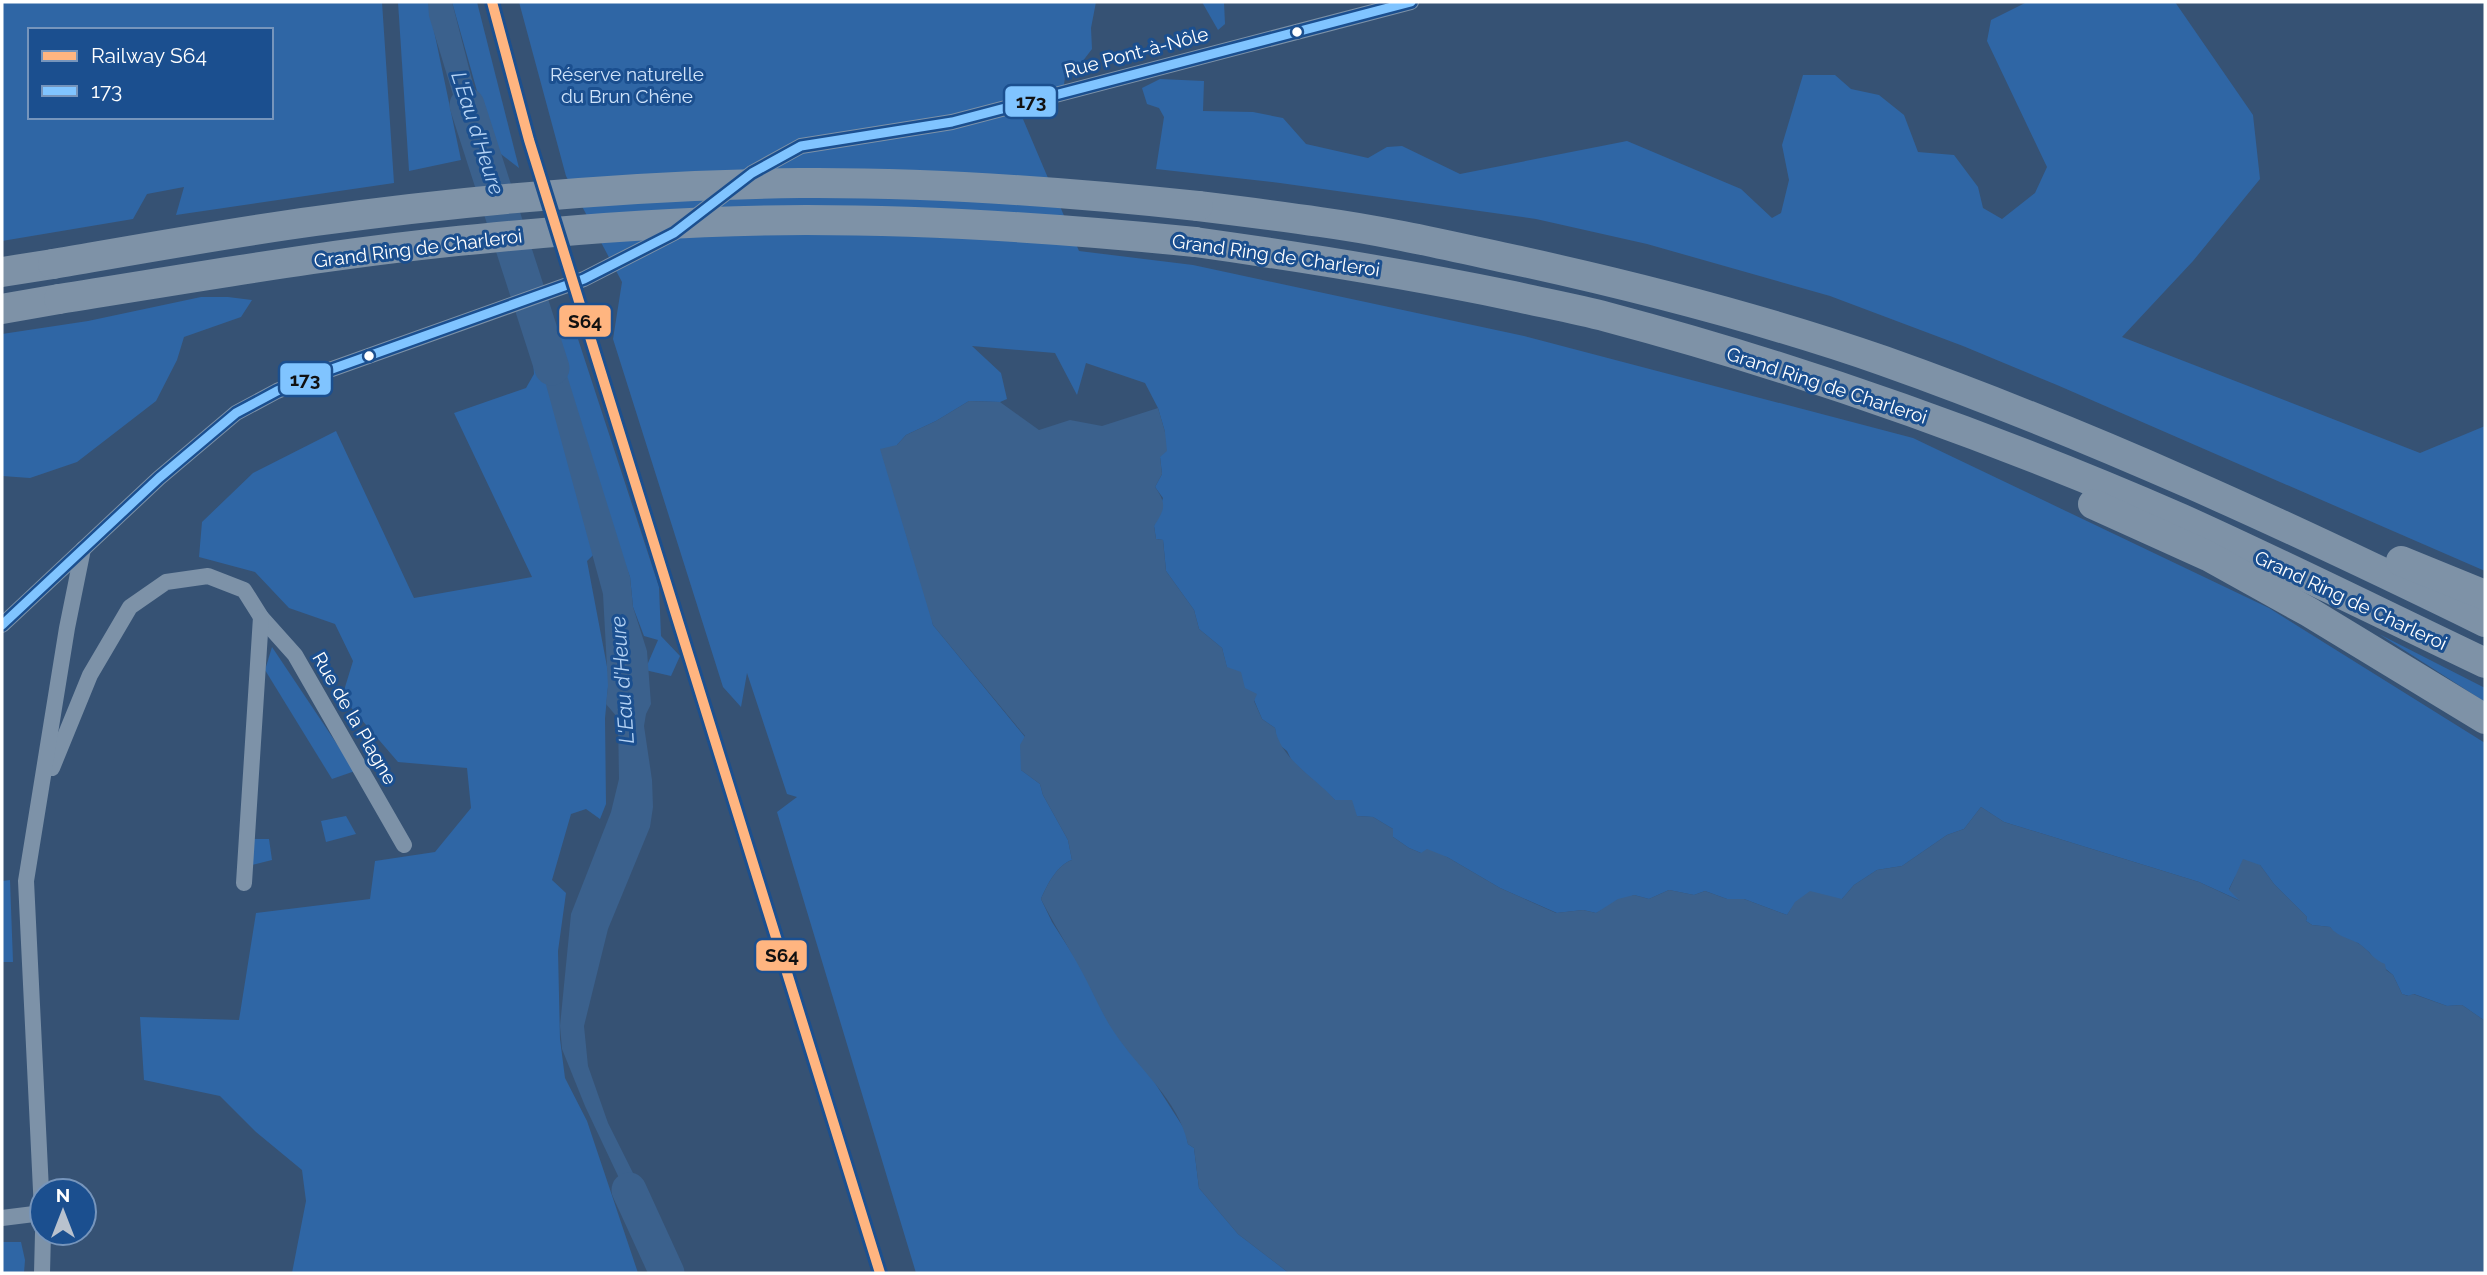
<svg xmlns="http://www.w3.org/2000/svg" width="2487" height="1275" font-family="Raleway,sans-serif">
<rect width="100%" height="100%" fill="#365274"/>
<g fill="#2f66a5" fill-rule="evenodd">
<path d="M2,2H382L394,183L176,215L184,187L147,194L133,219L2,241ZM30,30H271V117H30Z"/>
<polygon points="398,2 428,2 461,160 409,171"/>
<polygon points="452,2 477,2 519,168 493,148"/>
<path d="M519,2H1096L1091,28L1092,49L1079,66L1066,68L1063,93L1017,105L1079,251L1193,265L1524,336L1913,438L2269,608L2485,743V1021L2462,1005L2447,1006L2414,994L2409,996L2402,994L2393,975L2375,960L2369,952L2358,943L2349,941L2335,934L2330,927L2312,925L2306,921L2307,917L2274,884L2260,865L2235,877L2229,889L2243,902L2199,882L2004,822L1981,807L1964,829L1947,835L1902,866L1877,870L1854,885L1842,899L1796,902L1787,915L1744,899H1727L1705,891L1694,895L1669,890L1649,899L1634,895L1596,913L1583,910L1557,913L1500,888L1447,857L1421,853L1409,848L1393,837V829L1373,817L1357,816L1336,801L1292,761L1287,751L1277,743L1275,728L1262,719L1254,700L1227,668L1222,648L1199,629L1194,610L1166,571L1163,540L1156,539L1154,526L1163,498L1155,487L1162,474L1160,457L1165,432L1158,408L1145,383L1086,363L1077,395L1055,353L972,346L1001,373L1007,399L1000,402L969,401L936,421L906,435L897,445L933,625L1025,737L1021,770L1040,784L1043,795L1068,840L1072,860C1057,865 1047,885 1041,899L1052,922L1185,1130L1188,1144L1194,1148L1199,1188L1238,1234L1289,1273H916L777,812L797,797L787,794L747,673L741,707L723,687L613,339L622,282L566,176Z"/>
<polygon points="1202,2 1224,2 1225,24 1218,30"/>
<polygon points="2027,2 2175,2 2253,115 2260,179 2193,261 2122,337 2420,453 2485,426 2485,571 2057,385 1963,346 1830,296 1647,244 1536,219 1280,183 1156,169 1164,117 1159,108 1147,104 1142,88 1160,79 1204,81 1203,111 1253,112 1283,118 1306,144 1368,158 1387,147 1402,146 1460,174 1627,141 1741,189 1772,218 1781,213 1789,180 1782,145 1803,75 1835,75 1851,89 1879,95 1904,115 1918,152 1954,155 1978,187 1983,208 2002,219 2035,193 2047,167 1987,41 1991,20"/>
<polygon points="201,297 228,297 252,300 241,317 184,337 177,360 156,401 77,462 30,478 2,476 2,334 88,321"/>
<polygon points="531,329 578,339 659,587 661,636 680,656 671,676 645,670 658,640 644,636 633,607 630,577 614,535 587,561 609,677 605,718 606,804 600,819 586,809 571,814 552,880 566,893 558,951 560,1039 565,1078 587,1121 638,1273 292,1273 306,1201 302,1170 256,1132 220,1096 144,1080 140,1017 239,1020 256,913 370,899 375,861 435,852 471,808 467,768 398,762 342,697 353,661 335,624 289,608 255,572 199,557 202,522 253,473 336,431 414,598 532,577 454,413 526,388 534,374"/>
<polygon points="2379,634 2485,688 2485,702"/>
<polygon points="272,647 355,771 332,779 265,670"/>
<polygon points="346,816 356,834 326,842 321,821"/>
<polygon points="253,839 269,839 272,860 252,865"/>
<polygon points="10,880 13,962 2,962 2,881"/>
<polygon points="2,1242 21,1242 25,1260 24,1273 2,1273"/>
</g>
<g fill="#3b618d">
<polygon points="428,2 452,2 489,146 471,154 429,16"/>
<polygon points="550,321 630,577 633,607 647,651 651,704 646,714 644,726 652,780 653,807 650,827 608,929 584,1026 588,1066 608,1123 633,1173 645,1187 647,1201 657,1217 658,1231 642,1238 619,1178 585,1106 562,1049 560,1026 571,914 611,812 619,779 618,718 606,704 608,686 603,594 530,326"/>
<path d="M969,401L1000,402L1039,430L1070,420L1102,426L1158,408L1165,432L1167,451L1160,457L1162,474L1155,487C1167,504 1165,509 1154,526L1156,539L1163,540L1166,571L1194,610L1199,629L1222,648L1227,667L1241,672L1245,688L1257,694L1254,701L1262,719L1275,728C1280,759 1315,777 1335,800H1352L1357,816L1373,817L1393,829V837L1409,848L1421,853L1427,849L1447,857L1500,888L1556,913L1583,910L1596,913L1618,899L1634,895L1649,899L1669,890L1694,895L1705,891L1727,899H1744L1787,915L1795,902L1810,891L1842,899L1854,885L1877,870L1902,866L1947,835L1964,829L1981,807L2004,822L2199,882L2240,901L2229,890L2243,859L2260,865L2274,884L2307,917L2306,921L2312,925L2330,927C2339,938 2351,938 2361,945C2370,952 2374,960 2385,964L2386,970L2393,975L2402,994L2408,996L2413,994L2447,1006L2462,1005L2485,1021V1273H1289L1238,1234L1199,1188L1194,1148L1188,1144C1178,1099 1138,1069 1114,1032C1101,1013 1092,990 1081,970C1068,946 1053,923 1041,899C1047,885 1057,865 1072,860L1068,840L1043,795L1040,784L1021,770L1020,745L1025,736L933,625L880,449L897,445L906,435L936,421Z"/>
</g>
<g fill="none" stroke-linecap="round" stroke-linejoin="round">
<g stroke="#3b618d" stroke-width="35">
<polyline points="467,105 552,368"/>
<polyline points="629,1190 667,1273"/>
</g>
<g stroke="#7d92a8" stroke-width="16">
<polyline points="2,625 159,478 236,413 277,391 318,374 584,279 674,233 752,173 801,146 952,122 1411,2"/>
<polyline points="52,768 90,675 130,607 166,582 208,576 244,590 261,617 295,655 404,845"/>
<polyline points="244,883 261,617"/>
<polyline points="42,1211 26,881 67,628 83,549"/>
<polyline points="2,1218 42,1213"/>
<polyline points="42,1273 43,1233"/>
</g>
<g stroke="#7e92a7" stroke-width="30">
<path d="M1198,206C1239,211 1280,216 1320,222C1386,231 1450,246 1515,260C1639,287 1763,319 1884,361C2090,434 2289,526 2485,622"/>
<path d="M1195,242C1302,257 1407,274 1513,296C1544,303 1576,309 1607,317C1803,369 1996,438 2182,519C2284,565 2384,615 2485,663"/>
<polyline points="2,272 53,264"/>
<polyline points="2,309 59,299"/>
<polyline points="2093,504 2208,556 2309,612 2485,719"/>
<polyline points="2401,561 2485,595"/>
</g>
<g stroke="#7e92a7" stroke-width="30">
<path d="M53,264C140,249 228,233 316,221C476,199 638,185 800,183C933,182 1067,192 1198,206"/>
<path d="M59,299C199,277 338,252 479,239C586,228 699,220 806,220C936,220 1066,229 1195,242"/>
</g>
<defs>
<polyline id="bus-1" points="2,625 159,478 236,413 277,391 318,374 584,279 674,233 752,173 801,146 952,122 1411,2"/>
</defs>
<use href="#bus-1" stroke="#1b4f8f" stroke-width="14"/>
<use href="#bus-1" stroke="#80c4ff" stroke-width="9"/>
<defs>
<polyline id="rail-1" points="492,2 529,140 880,1273"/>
</defs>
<use href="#rail-1" stroke="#1b4f8f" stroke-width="16"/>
<use href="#rail-1" stroke="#ffb580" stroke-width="10"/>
</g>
<g fill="#fff" stroke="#1b4f8f" stroke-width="2.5">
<circle cx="1297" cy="32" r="6"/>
<circle cx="369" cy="356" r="6"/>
</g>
<g text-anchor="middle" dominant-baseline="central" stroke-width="6" stroke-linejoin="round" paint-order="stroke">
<g font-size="19" fill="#fff" stroke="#1b4f8f">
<text transform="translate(1136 52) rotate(-15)">Rue Pont-à-Nôle</text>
<text transform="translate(418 248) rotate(-7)">Grand Ring de Charleroi</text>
<text transform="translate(1276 255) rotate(8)">Grand Ring de Charleroi</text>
<text transform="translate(1827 385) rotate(18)">Grand Ring de Charleroi</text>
<text transform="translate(2351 600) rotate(25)">Grand Ring de Charleroi</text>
<text transform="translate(355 718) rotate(60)">Rue de la Plagne</text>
</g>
<g font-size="19" fill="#cfe3fa" stroke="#1b4f8f">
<text x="627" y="74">Réserve naturelle<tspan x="627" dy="22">du Brun Chêne</tspan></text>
</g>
<g font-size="21" font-style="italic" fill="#b5d3f5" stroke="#1b4f8f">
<text transform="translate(478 133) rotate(72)">L'Eau d'Heure</text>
<text transform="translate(622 680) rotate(-94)">L'Eau d'Heure</text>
</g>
</g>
<g stroke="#1b4f8f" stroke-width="2.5">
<rect x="1004" y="85" width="53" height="33" rx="7" fill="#80c4ff"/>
<rect x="558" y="304" width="54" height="34" rx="7" fill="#ffb580"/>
<rect x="279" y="362" width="53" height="34" rx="7" fill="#80c4ff"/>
<rect x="755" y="939" width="53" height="33" rx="7" fill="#ffb580"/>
</g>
<g font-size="19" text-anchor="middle" font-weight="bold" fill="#111">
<text x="1031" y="108">173</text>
<text x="585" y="328">S64</text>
<text x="305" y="386">173</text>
<text x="782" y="962">S64</text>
</g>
<rect width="2487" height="1275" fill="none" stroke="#ffffff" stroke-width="7"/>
<rect x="28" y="28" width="245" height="91" fill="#1b4f8f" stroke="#7695bc" stroke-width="2"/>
<rect x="42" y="51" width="35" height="10" fill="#ffb580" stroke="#7695bc" stroke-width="2"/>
<text x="91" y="63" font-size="21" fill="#ffffff">Railway S64</text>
<rect x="42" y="86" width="35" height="10" fill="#80c4ff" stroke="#7695bc" stroke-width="2"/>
<text x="91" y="98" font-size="21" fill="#ffffff">173</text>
<g transform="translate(63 1212)"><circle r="33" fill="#1b4f8f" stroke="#7695bc" stroke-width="2"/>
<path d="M0-5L12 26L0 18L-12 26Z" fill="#b9c2ce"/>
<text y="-10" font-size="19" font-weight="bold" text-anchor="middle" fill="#ffffff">N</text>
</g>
</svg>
